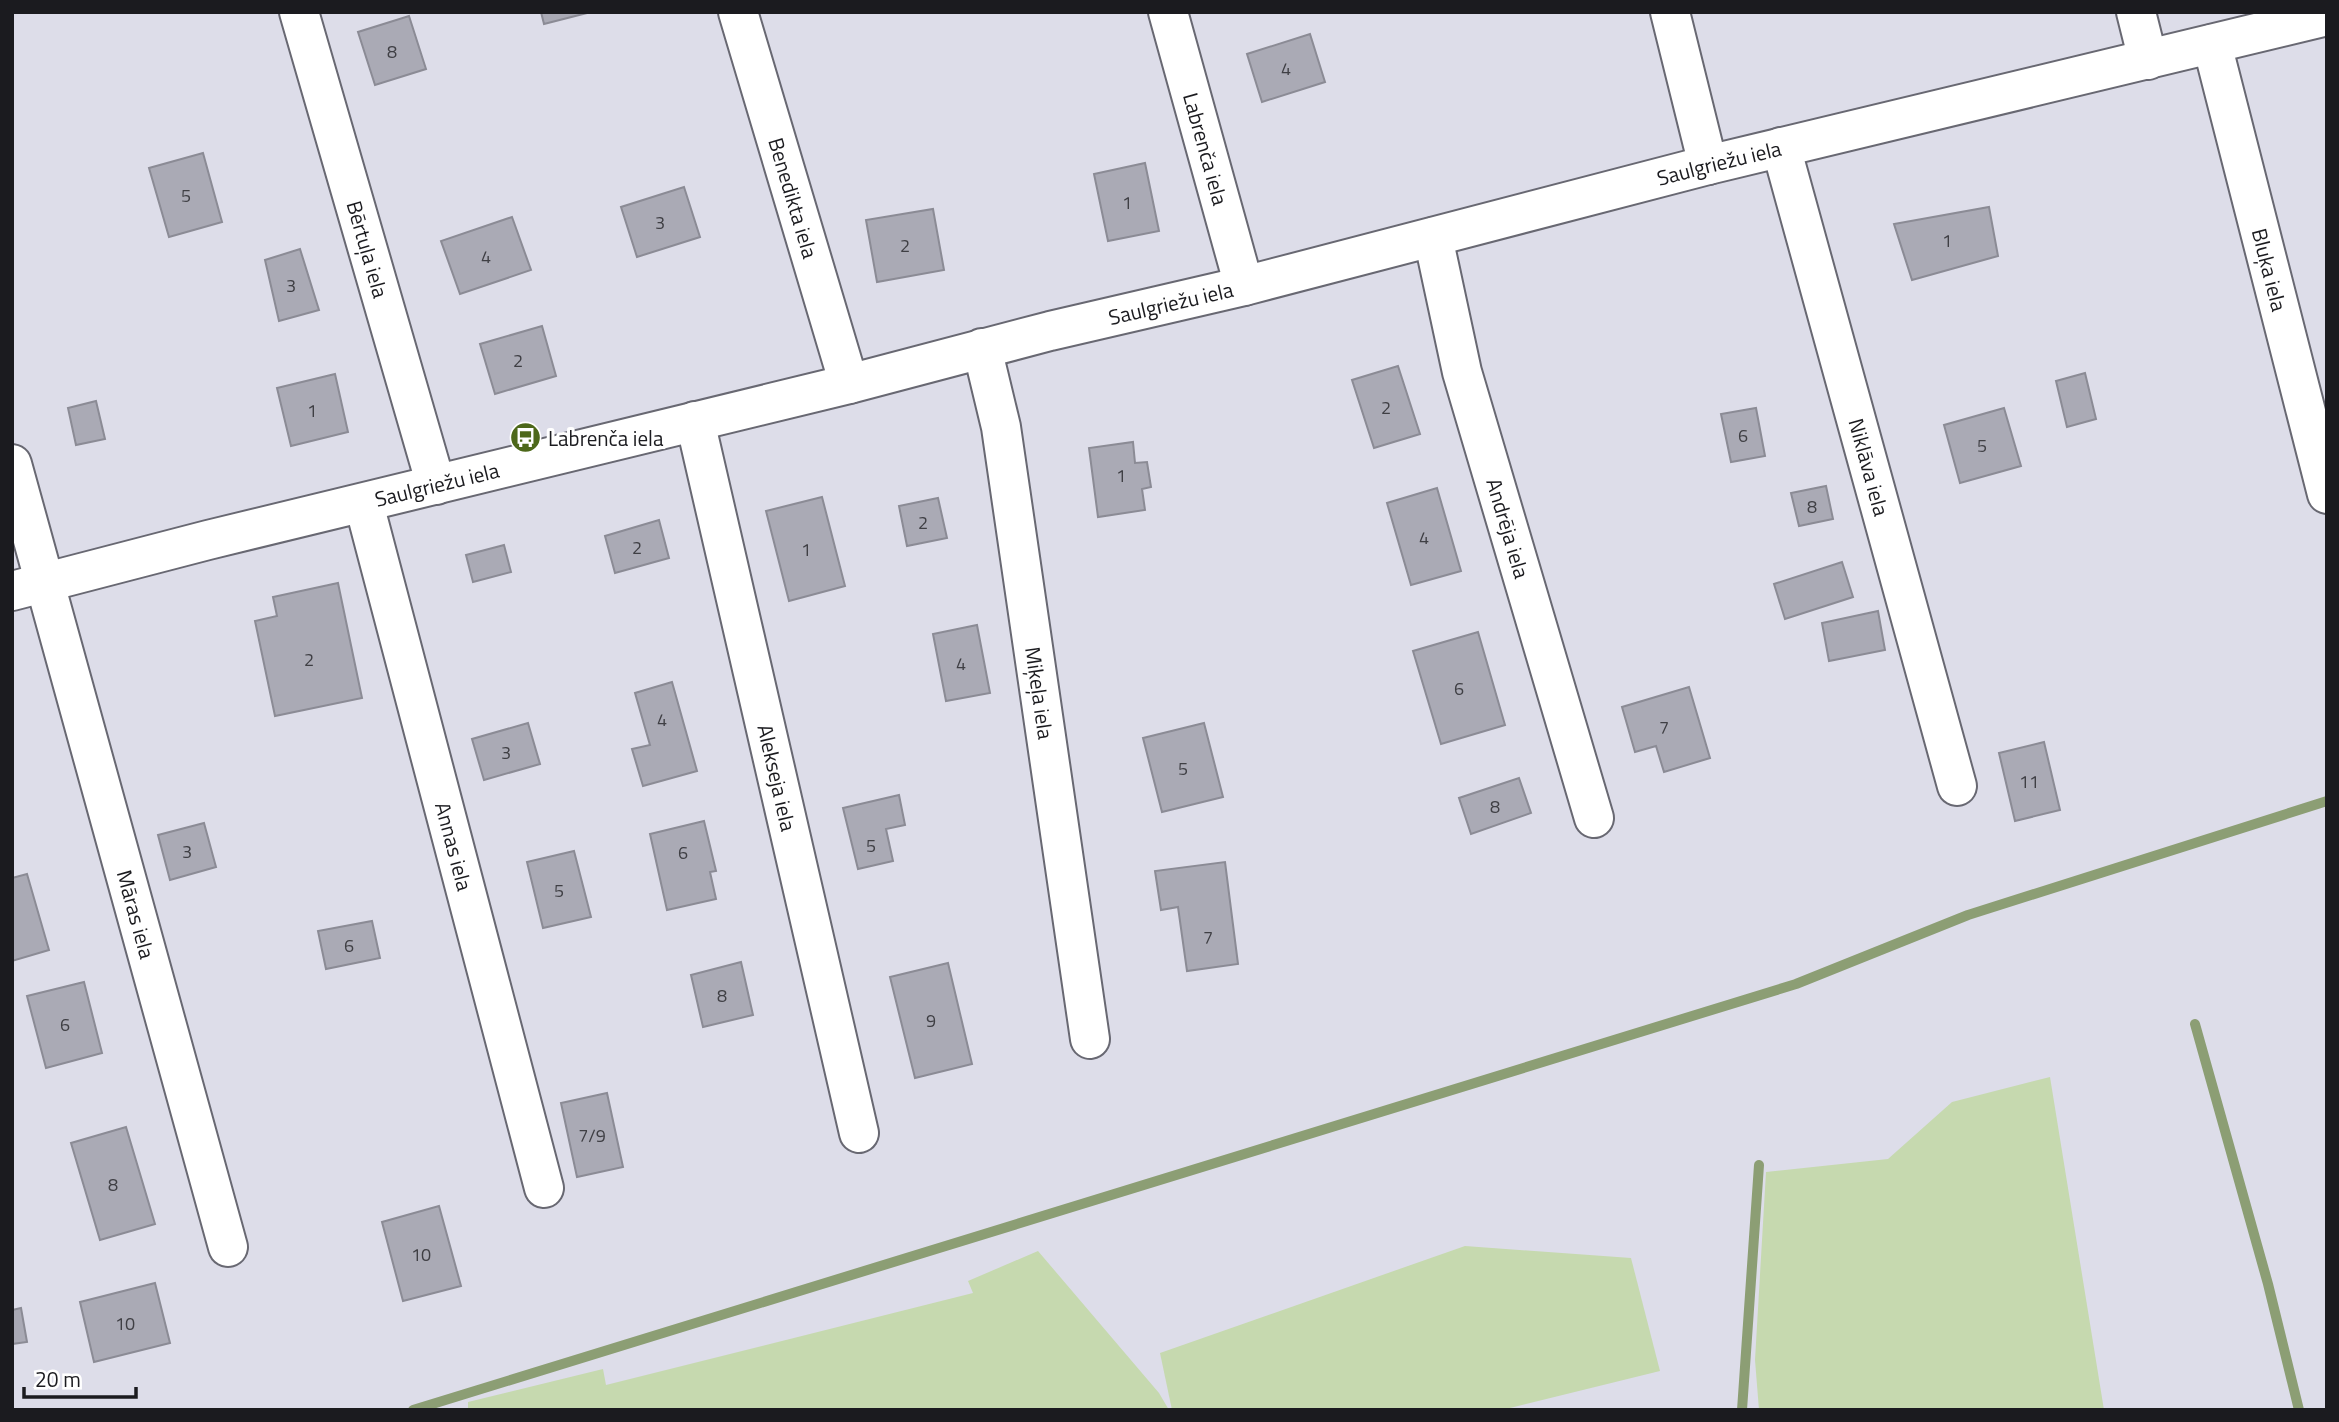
<svg xmlns="http://www.w3.org/2000/svg" width="2339" height="1422" font-family="'Titillium Web',sans-serif">
<rect width="100%" height="100%" fill="#dddde9"/>
<g fill="#c6d9af">
<polygon points="2050,1077 2104,1410 1759,1410 1755,1360 1766,1172 1888,1159 1952,1102"/>
<polygon points="1465,1246 1631,1258 1660,1371 1502,1410 1172,1410 1160,1353"/>
<polygon points="1038,1251 1159,1393 1169,1410 468,1410 468,1402 603,1369 606,1385 973,1293 968,1281"/>
</g>
<g fill="none" stroke-linecap="round" stroke-linejoin="round">
<g stroke="#8c9e74" stroke-width="10">
<polyline points="2195,1024 2268,1284 2299,1410"/>
<polyline points="413,1410 1796,984 1968,915 2327,801"/>
<polyline points="1742,1410 1759,1165"/>
</g>
</g>
<g fill="#aaaab5" stroke="#8b8b95" stroke-width="2">
<polygon points="541,12 591,12 544,24"/>
<polygon points="409,16 426,69 375,85 358,32"/>
<polygon points="1310,34 1325,82 1262,102 1247,54"/>
<polygon points="203,153 222,222 169,237 149,168"/>
<polygon points="1145,163 1159,231 1108,241 1094,174"/>
<polygon points="684,187 700,237 637,257 621,207"/>
<polygon points="1989,207 1998,256 1912,280 1894,224"/>
<polygon points="933,209 944,270 877,282 866,220"/>
<polygon points="512,217 531,270 460,294 441,241"/>
<polygon points="300,249 319,310 279,321 265,260"/>
<polygon points="542,326 556,376 495,394 480,344"/>
<polygon points="1398,366 1420,434 1374,448 1352,380"/>
<polygon points="2085,373 2096,419 2067,427 2056,381"/>
<polygon points="335,374 348,432 291,446 277,388"/>
<polygon points="96,401 105,439 76,445 68,408"/>
<polygon points="1756,408 1765,456 1731,462 1721,414"/>
<polygon points="2004,408 2021,466 1960,483 1944,425"/>
<polygon points="1133,442 1135,463 1147,462 1151,487 1142,489 1145,510 1098,517 1089,448"/>
<polygon points="1826,486 1833,519 1799,526 1791,493"/>
<polygon points="1437,488 1461,571 1411,585 1387,503"/>
<polygon points="822,497 845,586 789,601 766,511"/>
<polygon points="938,498 947,538 907,546 899,506"/>
<polygon points="659,520 669,558 615,573 605,536"/>
<polygon points="504,545 511,572 473,582 466,555"/>
<polygon points="1842,562 1853,597 1785,619 1774,584"/>
<polygon points="338,583 362,698 275,716 255,621 277,616 273,597"/>
<polygon points="1878,611 1885,650 1829,661 1822,623"/>
<polygon points="977,625 990,693 946,701 933,634"/>
<polygon points="1478,632 1505,725 1441,744 1413,651"/>
<polygon points="672,682 697,771 643,786 632,749 650,745 635,693"/>
<polygon points="1689,687 1710,758 1664,772 1656,746 1635,752 1622,707"/>
<polygon points="528,723 540,764 484,780 472,739"/>
<polygon points="1204,723 1223,797 1162,812 1143,738"/>
<polygon points="2044,742 2060,810 2015,821 1999,753"/>
<polygon points="1519,778 1531,813 1471,834 1459,798"/>
<polygon points="899,795 905,825 886,829 893,861 858,869 843,808"/>
<polygon points="704,821 716,871 710,872 716,899 667,910 650,834"/>
<polygon points="204,823 216,867 170,880 158,835"/>
<polygon points="574,851 591,917 543,928 527,862"/>
<polygon points="1225,862 1238,964 1187,971 1178,907 1161,910 1155,871"/>
<polygon points="27,874 49,950 12,961 12,878"/>
<polygon points="372,921 380,958 326,969 318,931"/>
<polygon points="741,962 753,1015 703,1027 691,975"/>
<polygon points="948,963 972,1064 915,1078 890,977"/>
<polygon points="84,982 102,1053 46,1068 27,996"/>
<polygon points="607,1093 623,1167 577,1177 561,1103"/>
<polygon points="126,1127 155,1224 100,1240 71,1143"/>
<polygon points="439,1206 461,1286 403,1301 382,1222"/>
<polygon points="155,1283 170,1343 94,1362 80,1302"/>
<polygon points="21,1308 27,1342 12,1344 12,1310"/>
</g>
<g fill="none" stroke-linecap="round" stroke-linejoin="round">
<defs>
<g id="minor">
<path id="s1" d="M299,12L436,485"/>
<path id="s2" d="M738,12L849,384"/>
<path id="s3" d="M1168,12L1244,286"/>
<polyline points="1670,12 1708,165"/>
<polyline points="2136,12 2148,60"/>
<path id="s4" d="M2212,44L2327,494"/>
<path id="s5" d="M1781,147L1957,786"/>
<path id="s6" d="M1433,237L1462,372L1594,818"/>
<path id="s7" d="M982,348L1001,427L1090,1039"/>
<path id="s8" d="M695,421L859,1133"/>
<path id="s9" d="M12,464L228,1247"/>
<path id="s10" d="M364,504L544,1188"/>
<path id="s11" d="M12,591L208,540L849,384L1050,331L1244,286L1708,165L2327,16"/>
</g>
</defs>
<use href="#minor" stroke="#686872" stroke-width="42"/>
<use href="#minor" stroke="#fff" stroke-width="38"/>
</g>
<defs>
<symbol id="bus-disc" viewBox="-11 -11 22 22"><circle r="9.5" fill="#4d681a" stroke="#fff"/><path d="M-5-6H5V4H4V6H2V4H-2V6H-4V4H-5ZM-3.5-4V0h7V-4ZM-3.5 1.2v1.5H-2V1.2ZM2 1.2v1.5H3.5V1.2Z" fill="#fff"/></symbol>
</defs>
<g fill-rule="evenodd">
<use href="#bus-disc" x="508" y="420" width="35" height="35"/>
</g>
<g text-anchor="middle" dominant-baseline="central" stroke-width="6" stroke-linejoin="round" paint-order="stroke">
<g font-size="18" fill="#3f3f44">
<text x="392" y="51">8</text>
<text x="1286" y="68">4</text>
<text x="186" y="195">5</text>
<text x="1127" y="202">1</text>
<text x="660" y="222">3</text>
<text x="1947" y="240">1</text>
<text x="905" y="245">2</text>
<text x="486" y="256">4</text>
<text x="291" y="285">3</text>
<text x="518" y="360">2</text>
<text x="1386" y="407">2</text>
<text x="312" y="410">1</text>
<text x="1743" y="435">6</text>
<text x="1982" y="445">5</text>
<text x="1121" y="475">1</text>
<text x="1812" y="506">8</text>
<text x="923" y="522">2</text>
<text x="1424" y="537">4</text>
<text x="637" y="547">2</text>
<text x="806" y="549">1</text>
<text x="309" y="659">2</text>
<text x="961" y="663">4</text>
<text x="1459" y="688">6</text>
<text x="662" y="719">4</text>
<text x="1664" y="727">7</text>
<text x="506" y="752">3</text>
<text x="1183" y="768">5</text>
<text x="2029" y="781">11</text>
<text x="1495" y="806">8</text>
<text x="871" y="845">5</text>
<text x="187" y="851">3</text>
<text x="683" y="852">6</text>
<text x="559" y="890">5</text>
<text x="1208" y="937">7</text>
<text x="349" y="945">6</text>
<text x="722" y="995">8</text>
<text x="931" y="1020">9</text>
<text x="65" y="1024">6</text>
<text x="592" y="1135">7/9</text>
<text x="113" y="1184">8</text>
<text x="421" y="1254">10</text>
<text x="125" y="1323">10</text>
</g>
<g font-size="21" fill="#1b1b1f" stroke="#fff">
<text stroke="none"><textPath href="#s3" startOffset="142">Labrenča iela</textPath></text>
<text stroke="none"><textPath href="#s11" startOffset="1760">Saulgriežu iela</textPath></text>
<text stroke="none"><textPath href="#s2" startOffset="194">Benedikta iela</textPath></text>
<text stroke="none"><textPath href="#s1" startOffset="247">Bērtuļa iela</textPath></text>
<text stroke="none"><textPath href="#s4" startOffset="233">Bluķa iela</textPath></text>
<text stroke="none"><textPath href="#s11" startOffset="1194">Saulgriežu iela</textPath></text>
<text stroke="none"><textPath href="#s5" startOffset="332">Niklāva iela</textPath></text>
<text stroke="none"><textPath href="#s11" startOffset="438">Saulgriežu iela</textPath></text>
<text stroke="none"><textPath href="#s6" startOffset="301">Andrēja iela</textPath></text>
<text stroke="none"><textPath href="#s7" startOffset="350">Miķeļa iela</textPath></text>
<text stroke="none"><textPath href="#s8" startOffset="366">Alekseja iela</textPath></text>
<text stroke="none"><textPath href="#s10" startOffset="354">Annas iela</textPath></text>
<text stroke="none"><textPath href="#s9" startOffset="467">Māras iela</textPath></text>
</g>
<g font-size="21" fill="#1b1b1f" stroke="#fff" text-anchor="start">
<text x="548" y="438">Labrenča iela</text>
</g>
</g>
<rect width="2339" height="1422" fill="none" stroke="#1b1b1f" stroke-width="28"/>
<path d="M24 1387v10h112v-10" fill="none" stroke="#1b1b1f" stroke-width="3.5"/>
<text x="35" y="1387" font-size="21" fill="#1b1b1f" stroke="#ffffff" stroke-width="5" paint-order="stroke">20 m</text>
</svg>
